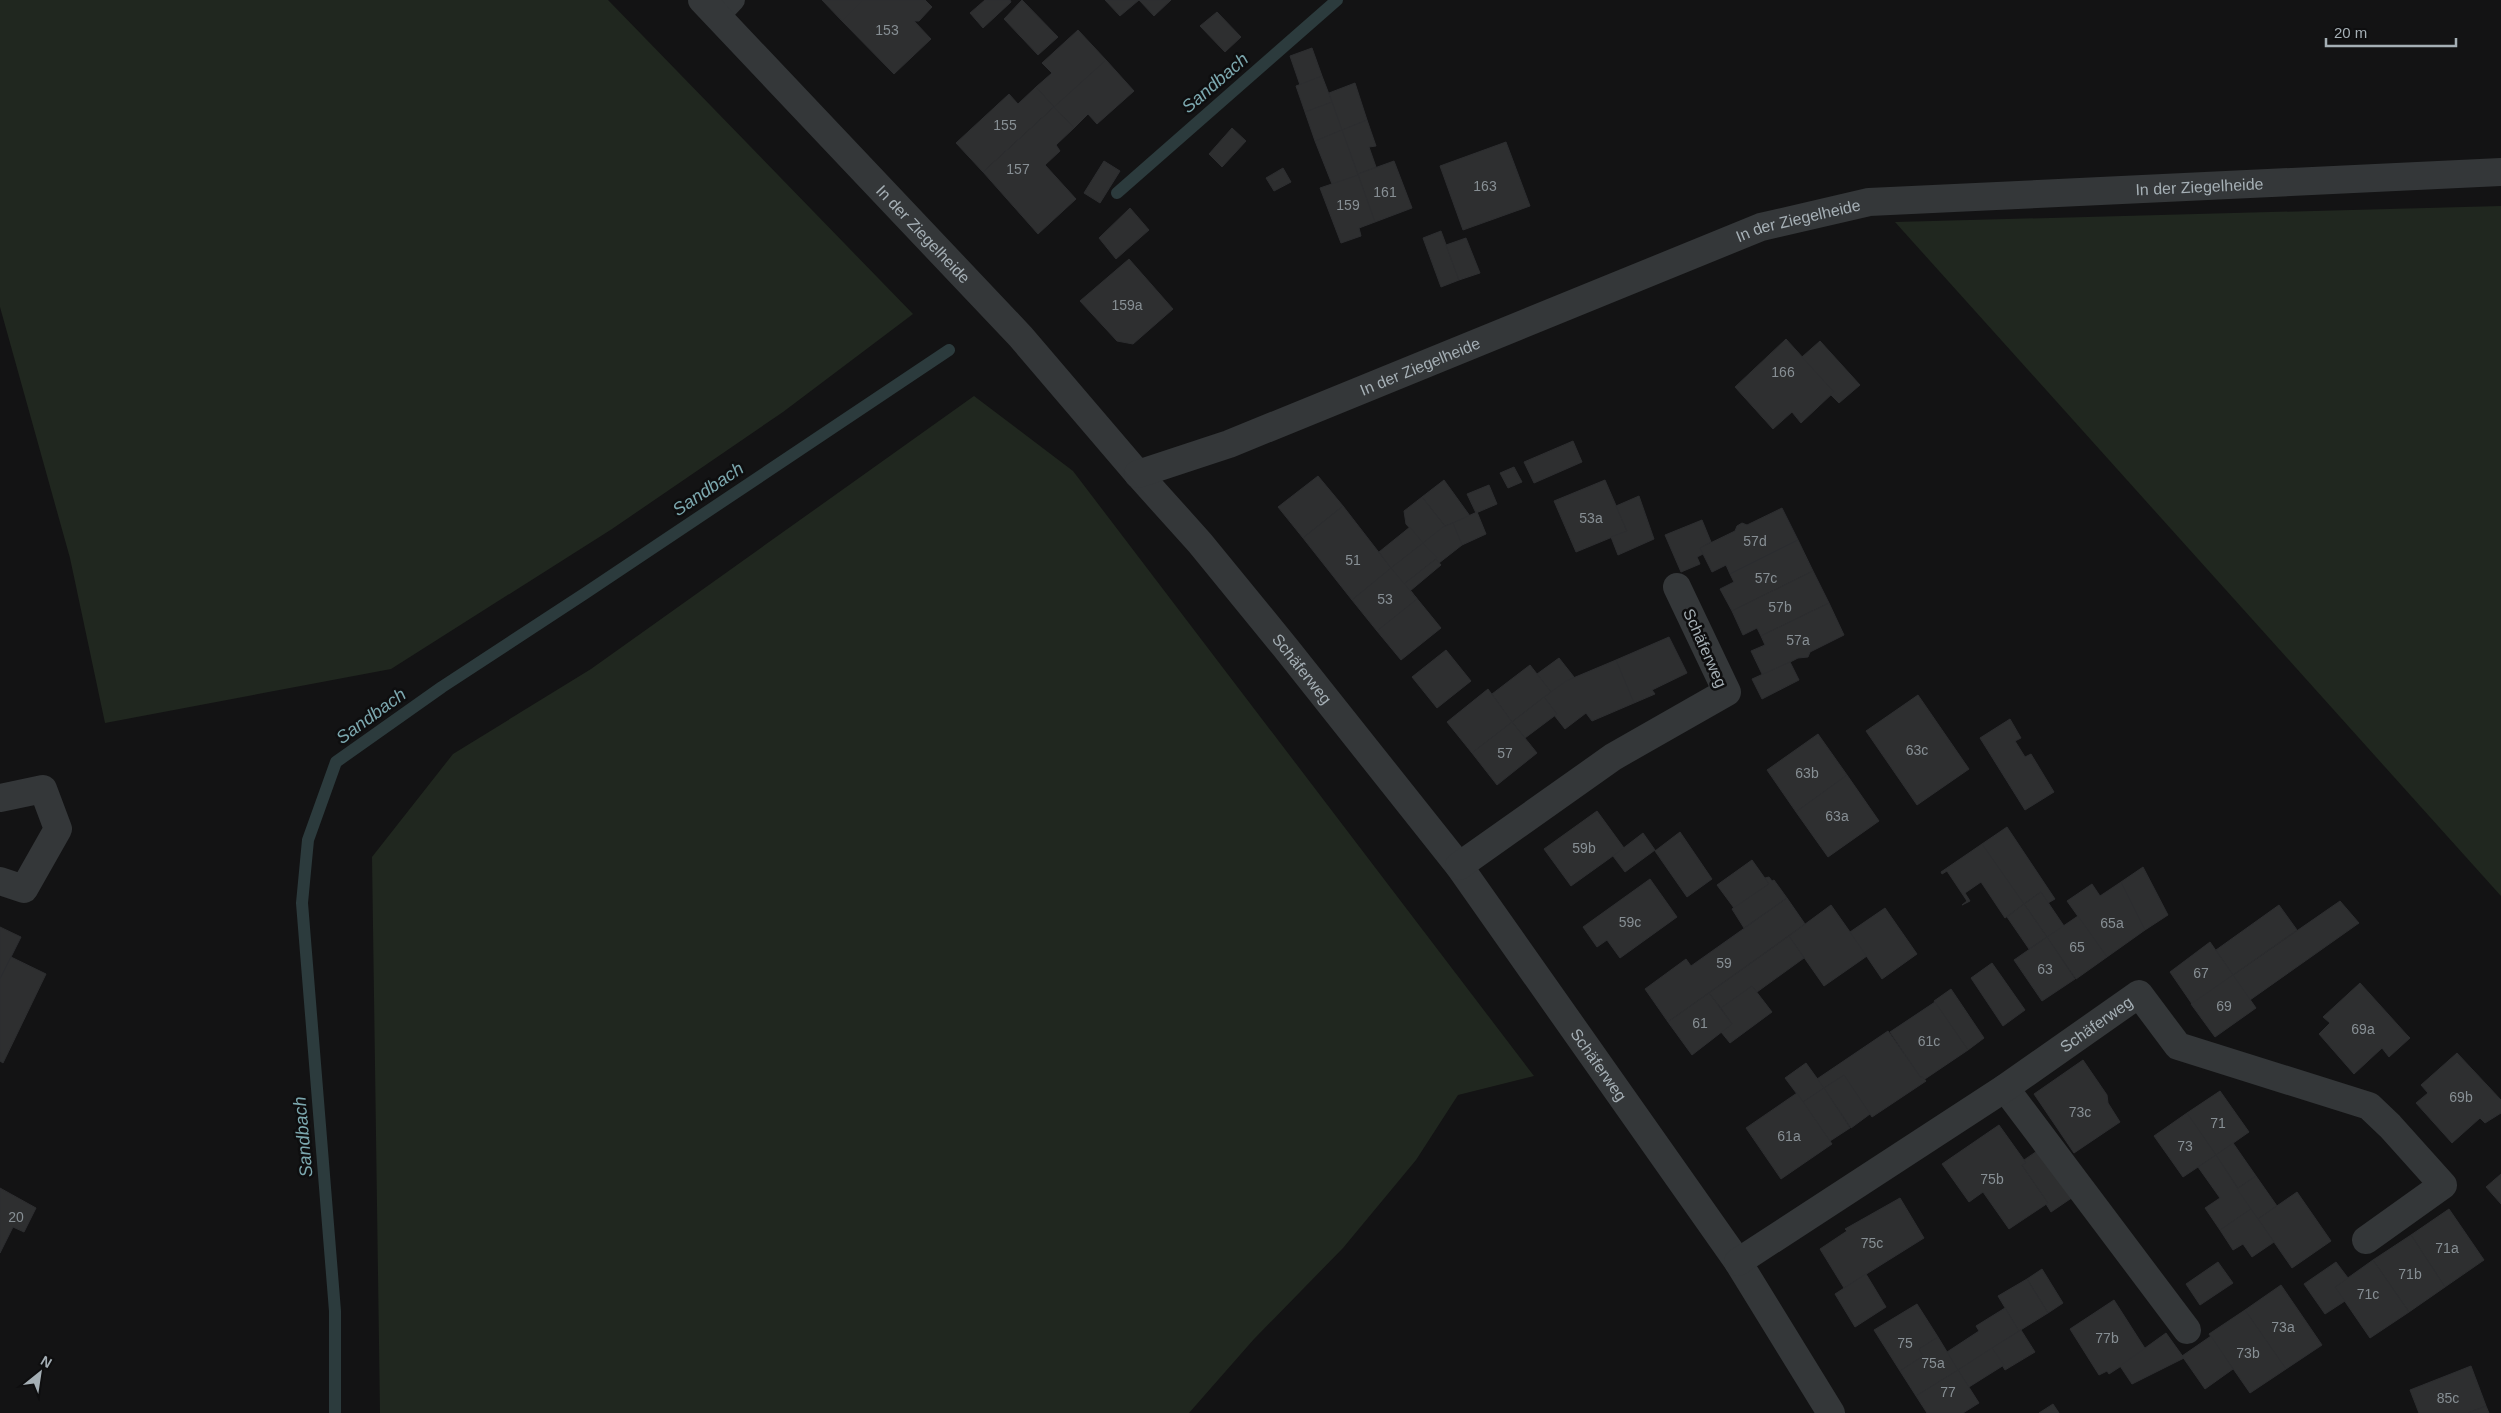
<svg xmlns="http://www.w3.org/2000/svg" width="2501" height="1413" font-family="Helvetica,sans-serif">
<rect width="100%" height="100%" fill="#131314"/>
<g fill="#20271f">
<polygon points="0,0 608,0 913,314 783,412 612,529 391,669 105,723 70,558 0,307"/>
<polygon points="2501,206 2501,896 1895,222"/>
<polygon points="974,396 1073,471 1534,1076 1458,1095 1416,1160 1343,1248 1254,1339 1189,1413 380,1413 372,857 453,754 591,669"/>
</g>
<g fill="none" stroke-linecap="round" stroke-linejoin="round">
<g stroke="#2c3b3d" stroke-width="12">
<polyline points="1117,193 1337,0"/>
<polyline points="335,1413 335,1311 302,903 308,840 336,762 442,687 584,594 949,350"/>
</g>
</g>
<g fill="#2e2f30" stroke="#2d2e30">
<polygon points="822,0 863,0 842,21"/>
<polygon points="863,0 925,0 932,7 919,21 914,21 931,39 894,74 842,21"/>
<polygon points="985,0 1010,0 1011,2 983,28 970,13"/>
<polygon points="1022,0 1058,37 1038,55 1004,19"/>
<polygon points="1105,0 1139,0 1120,16"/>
<polygon points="1139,0 1171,0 1154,16"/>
<polygon points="1217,12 1241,37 1225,52 1200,26"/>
<polygon points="1078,30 1106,60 1054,107 1036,87 1052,73 1042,63"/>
<polygon points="1312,48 1322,76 1300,85 1290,56"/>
<polygon points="1106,60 1134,91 1097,124 1088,114 1074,128 1054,107"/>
<polygon points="1322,76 1332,102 1305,112 1296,86"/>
<polygon points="1355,83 1367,120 1342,130 1329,93"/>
<polygon points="1036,87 1054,107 983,172 956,143 1009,94 1018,104"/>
<polygon points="1332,102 1342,130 1315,141 1305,112"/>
<polygon points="1054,107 1074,128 1056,145 1060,151 1045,165 1076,199 1038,234 983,172"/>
<polygon points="1367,120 1376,146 1369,147 1376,167 1358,174 1342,130"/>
<polygon points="1232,128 1246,141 1222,167 1209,154"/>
<polygon points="1342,130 1358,175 1332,184 1315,141"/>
<polygon points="1506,142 1530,206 1463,230 1440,166"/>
<polygon points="1104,161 1120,171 1100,203 1084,193"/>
<polygon points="1394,161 1412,208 1375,222 1358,174"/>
<polygon points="1283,168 1291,182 1274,191 1266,178"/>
<polygon points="1358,175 1375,222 1359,228 1361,236 1341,243 1320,188"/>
<polygon points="1130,208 1149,230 1116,259 1099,238"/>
<polygon points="1441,231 1459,280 1441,287 1423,238"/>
<polygon points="1466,238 1480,273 1459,280 1446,245"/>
<polygon points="1129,259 1173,309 1133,344 1117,341 1080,301"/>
<polygon points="1786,339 1834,392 1801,423 1792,412 1773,429 1735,387"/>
<polygon points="1820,341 1860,385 1839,403 1831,395 1834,392 1802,357"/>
<polygon points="1573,441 1582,462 1534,483 1524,462"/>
<polygon points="1514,467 1522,482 1508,488 1500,473"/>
<polygon points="1318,476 1343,506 1303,538 1278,507"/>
<polygon points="1444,480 1470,516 1445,526 1422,497"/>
<polygon points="1605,480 1627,531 1576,552 1554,501"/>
<polygon points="1489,485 1497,504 1476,513 1467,494"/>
<polygon points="1639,496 1654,539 1618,555 1611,537 1627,531 1616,506"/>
<polygon points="1422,497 1445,526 1423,543 1406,524 1404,511"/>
<polygon points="1343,506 1391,568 1352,600 1303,538"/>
<polygon points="1782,508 1798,540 1730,574 1726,565 1712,572 1700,548 1735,531 1737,526 1742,523 1747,525"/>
<polygon points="1477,512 1486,534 1462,545 1453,523"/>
<polygon points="1702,520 1711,542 1700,548 1703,554 1697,557 1700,564 1681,572 1665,535"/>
<polygon points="1453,523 1462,545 1439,563 1423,543 1443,527"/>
<polygon points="1410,527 1423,543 1391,568 1379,552"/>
<polygon points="1798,540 1813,571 1732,611 1720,589 1734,582 1730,574"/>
<polygon points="1423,543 1437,558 1404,584 1391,568"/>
<polygon points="1436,559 1441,565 1410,591 1404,584"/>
<polygon points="1391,568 1417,599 1377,631 1352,600"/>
<polygon points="1813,571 1829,603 1761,636 1757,628 1743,635 1732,611"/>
<polygon points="1410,590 1441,628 1401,660 1377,631 1417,599"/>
<polygon points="1829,603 1844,635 1810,652 1808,657 1798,658 1763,676 1751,651 1765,645 1761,636"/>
<polygon points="1669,637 1687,673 1652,690 1655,694 1634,703 1616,660"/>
<polygon points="1446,650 1471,681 1437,708 1412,677"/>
<polygon points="1559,658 1574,677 1551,692 1537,674"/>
<polygon points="1616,660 1634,703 1592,721 1586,713 1565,729 1554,715 1557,714 1544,697 1566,681"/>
<polygon points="1790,662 1799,680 1762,699 1752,679"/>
<polygon points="1530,665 1551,692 1512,722 1492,694"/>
<polygon points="1488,689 1512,722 1472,753 1447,722"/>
<polygon points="1918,695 1969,769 1917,805 1866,731"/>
<polygon points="1544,697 1557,714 1525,738 1512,722"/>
<polygon points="2010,719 2021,738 2015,741 2025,757 2031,754 2054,792 2025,810 1980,738"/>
<polygon points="1512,722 1537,753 1497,785 1472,753"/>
<polygon points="1818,734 1847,775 1796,812 1767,770"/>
<polygon points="1847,775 1879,821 1828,857 1796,812"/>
<polygon points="1597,811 1624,848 1571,886 1544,849"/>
<polygon points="2007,827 2055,899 2048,903 2041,892 2024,904 1982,844"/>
<polygon points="1680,832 1712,879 1687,897 1655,851"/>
<polygon points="1643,833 1655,850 1625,872 1613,856"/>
<polygon points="1982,844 2024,904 2005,918 1981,882 1965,893 1970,901 1962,905 1967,901 1947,871 1942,874 1941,872"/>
<polygon points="1752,860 1769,884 1734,908 1717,885"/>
<polygon points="2143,867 2168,915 2145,930 2121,882"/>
<polygon points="1769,877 1772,881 1774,880 1787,898 1744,928 1732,909 1769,884 1765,878"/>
<polygon points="1650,879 1677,917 1620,958 1607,940 1597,947 1583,927"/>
<polygon points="2121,882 2145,930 2107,957 2067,901 2092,884 2100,896"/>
<polygon points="2041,892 2064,926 2047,937 2024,904"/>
<polygon points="1787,898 1805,924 1668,1022 1645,989 1686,959 1691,966"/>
<polygon points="2340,901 2359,923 2250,1000 2233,975"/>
<polygon points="2024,904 2047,937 2029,949 2007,917"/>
<polygon points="1831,905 1867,956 1824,986 1789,936"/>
<polygon points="2279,905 2297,930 2233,975 2216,950"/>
<polygon points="1885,908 1917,954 1882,979 1850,932"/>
<polygon points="2078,916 2107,957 2076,979 2047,937"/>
<polygon points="0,927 21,937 0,979"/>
<polygon points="1789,936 1804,958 1757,992 1752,986 1721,1008 1709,993"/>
<polygon points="2047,937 2075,979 2042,1001 2014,960"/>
<polygon points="2210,942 2233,975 2192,1004 2170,972"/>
<polygon points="11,957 46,974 3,1063 0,1061 0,979"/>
<polygon points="1992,963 2025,1010 2003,1026 1971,978"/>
<polygon points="2233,975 2256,1008 2215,1037 2191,1004"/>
<polygon points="2360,983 2407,1035 2400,1044 2407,1035 2410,1038 2389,1057 2382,1048 2354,1074 2319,1034 2330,1023 2323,1017"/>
<polygon points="1752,986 1772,1012 1730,1043 1721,1032 1732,1024 1721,1008"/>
<polygon points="1951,989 1984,1038 1968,1050 1934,1001"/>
<polygon points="1709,993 1732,1024 1692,1055 1668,1022"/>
<polygon points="1935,1002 1968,1050 1925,1079 1922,1076 1921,1078 1890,1032"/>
<polygon points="1888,1031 1921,1078 1922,1076 1926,1081 1872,1117 1844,1075 1824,1088 1817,1079"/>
<polygon points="2457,1053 2501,1100 2501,1113 2485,1123 2480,1118 2452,1143 2416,1103 2428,1093 2421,1085"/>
<polygon points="2083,1060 2107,1095 2108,1103 2120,1122 2074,1153 2034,1094"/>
<polygon points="1806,1063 1824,1088 1803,1102 1785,1078"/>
<polygon points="1844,1075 1870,1114 1851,1128 1824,1088"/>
<polygon points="1824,1088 1850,1128 1830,1141 1803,1102"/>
<polygon points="2220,1091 2249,1132 2216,1155 2187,1113"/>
<polygon points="1797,1093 1832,1144 1781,1179 1746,1128"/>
<polygon points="2187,1113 2216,1155 2183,1177 2154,1136"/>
<polygon points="1999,1125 2024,1160 2026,1163 2022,1165 2048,1203 2009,1229 1983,1192 1969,1202 1942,1164"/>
<polygon points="2233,1143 2256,1176 2238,1188 2216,1155"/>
<polygon points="2040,1149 2073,1197 2051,1212 2046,1204 2048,1203 2022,1165 2026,1163 2024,1160"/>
<polygon points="2216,1155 2251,1209 2220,1230 2205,1208 2220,1198 2198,1167"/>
<polygon points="2501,1174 2501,1204 2486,1187"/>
<polygon points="2256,1176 2277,1206 2258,1219 2237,1189"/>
<polygon points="0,1188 36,1208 24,1232 13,1227 0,1253"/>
<polygon points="2297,1192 2331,1241 2292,1268 2258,1219"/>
<polygon points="1900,1198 1924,1238 1844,1288 1820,1249 1847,1231 1845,1229"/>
<polygon points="2251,1209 2274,1242 2252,1257 2243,1244 2233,1250 2220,1230"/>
<polygon points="2449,1209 2484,1260 2445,1287 2411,1235"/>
<polygon points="2411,1235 2445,1287 2409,1312 2373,1260"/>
<polygon points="2373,1260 2409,1312 2370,1338 2335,1287"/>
<polygon points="2218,1262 2233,1283 2200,1305 2186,1284"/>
<polygon points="2336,1262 2348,1278 2335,1287 2345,1301 2325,1314 2304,1284"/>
<polygon points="2042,1269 2063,1303 2048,1313 2027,1279"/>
<polygon points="1866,1274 1886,1307 1855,1327 1835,1294"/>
<polygon points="2027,1279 2048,1313 2019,1331 1998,1296"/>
<polygon points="2281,1285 2322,1345 2286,1369 2245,1310"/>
<polygon points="2114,1300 2146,1350 2109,1374 2107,1371 2099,1375 2070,1329"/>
<polygon points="1917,1304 1938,1337 1919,1349 1923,1356 1900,1371 1874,1330"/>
<polygon points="2005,1308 2019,1331 1958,1370 1947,1352 1979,1331 1976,1326"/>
<polygon points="2245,1310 2286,1369 2250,1393 2209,1334"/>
<polygon points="2021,1330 2035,1352 2005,1370 1992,1348"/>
<polygon points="2166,1333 2184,1358 2132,1384 2120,1366"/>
<polygon points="2211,1336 2233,1369 2205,1389 2182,1356"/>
<polygon points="1938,1337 1958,1370 1916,1396 1900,1371 1923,1356 1919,1349"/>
<polygon points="1992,1348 2004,1365 1969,1387 1958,1370"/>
<polygon points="2471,1366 2486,1406 2468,1413 2419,1413 2410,1390"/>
<polygon points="1958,1370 1979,1403 1963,1413 1927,1413 1916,1396"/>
<polygon points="2053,1404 2059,1413 2039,1413"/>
<polygon points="2486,1406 2489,1413 2468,1413"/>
</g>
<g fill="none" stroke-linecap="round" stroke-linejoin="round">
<polyline stroke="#343739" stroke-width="22" points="718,17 734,0"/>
<g stroke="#343739" stroke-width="28">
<path id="s1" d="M702,0L1021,337L1138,474L1200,543L1285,647L1459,866L1738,1262L1831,1413"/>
<path id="s2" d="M1138,474L1229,444L1761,227L1869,202L2501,172"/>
<polyline points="0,798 43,789 58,829 24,889 0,881"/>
<polyline points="1459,866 1613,757 1727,692 1677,587"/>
<polyline points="2005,1088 2187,1330"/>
<path id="s3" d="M1738,1262L2005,1088L2139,994L2178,1046L2369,1106L2390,1126L2443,1185L2366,1240"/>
</g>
</g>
<g text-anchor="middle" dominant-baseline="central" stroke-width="5" stroke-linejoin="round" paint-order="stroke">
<g font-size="14" fill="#878f94">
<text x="887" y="30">153</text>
<text x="1005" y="125">155</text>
<text x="1018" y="169">157</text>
<text x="1485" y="186">163</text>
<text x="1385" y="192">161</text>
<text x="1348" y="205">159</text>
<text x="1127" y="305">159a</text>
<text x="1783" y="372">166</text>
<text x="1591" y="518">53a</text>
<text x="1755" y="541">57d</text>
<text x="1353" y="560">51</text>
<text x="1766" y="578">57c</text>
<text x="1385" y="599">53</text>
<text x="1780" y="607">57b</text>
<text x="1798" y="640">57a</text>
<text x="1917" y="750">63c</text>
<text x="1505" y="753">57</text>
<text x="1807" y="773">63b</text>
<text x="1837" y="816">63a</text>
<text x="1584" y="848">59b</text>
<text x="1630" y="922">59c</text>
<text x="2112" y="923">65a</text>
<text x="2077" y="947">65</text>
<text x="1724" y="963">59</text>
<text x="2045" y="969">63</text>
<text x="2201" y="973">67</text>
<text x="2224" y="1006">69</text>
<text x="1700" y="1023">61</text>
<text x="2363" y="1029">69a</text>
<text x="1929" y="1041">61c</text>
<text x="2461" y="1097">69b</text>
<text x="2080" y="1112">73c</text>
<text x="2218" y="1123">71</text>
<text x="1789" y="1136">61a</text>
<text x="2185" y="1146">73</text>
<text x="1992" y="1179">75b</text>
<text x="16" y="1217">20</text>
<text x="1872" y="1243">75c</text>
<text x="2447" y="1248">71a</text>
<text x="2410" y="1274">71b</text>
<text x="2368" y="1294">71c</text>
<text x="2283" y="1327">73a</text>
<text x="2107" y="1338">77b</text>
<text x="1905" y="1343">75</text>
<text x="2248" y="1353">73b</text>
<text x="1933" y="1363">75a</text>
<text x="1948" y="1392">77</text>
<text x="2448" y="1398">85c</text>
</g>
<g font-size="16" fill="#a5afb5" stroke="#0e0e0f">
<text stroke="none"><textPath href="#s2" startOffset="1112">In der Ziegelheide</textPath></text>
<text stroke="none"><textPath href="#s2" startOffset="708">In der Ziegelheide</textPath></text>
<text stroke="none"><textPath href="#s1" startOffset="322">In der Ziegelheide</textPath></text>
<text stroke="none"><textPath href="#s2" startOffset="302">In der Ziegelheide</textPath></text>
<text transform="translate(1705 648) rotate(66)">Schäferweg</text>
<text stroke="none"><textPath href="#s1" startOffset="899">Schäferweg</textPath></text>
<text stroke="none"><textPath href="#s3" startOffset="430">Schäferweg</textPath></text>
<text stroke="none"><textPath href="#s1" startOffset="1394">Schäferweg</textPath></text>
</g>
<g font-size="18" font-style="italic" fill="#7ca8af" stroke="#0e0e0f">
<text transform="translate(1215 83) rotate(-41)">Sandbach</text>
<text transform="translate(708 489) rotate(-34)">Sandbach</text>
<text transform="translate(371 716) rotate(-36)">Sandbach</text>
<text transform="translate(303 1137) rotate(-95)">Sandbach</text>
</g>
</g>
<g transform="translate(40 1373) rotate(30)" stroke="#0e0e0f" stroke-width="4" paint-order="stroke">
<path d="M0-4L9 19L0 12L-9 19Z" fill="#a5afb5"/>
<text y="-8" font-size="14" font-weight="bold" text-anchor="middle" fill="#a5afb5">N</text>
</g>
<path d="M2326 38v8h130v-8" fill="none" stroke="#a5afb5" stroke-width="2.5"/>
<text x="2334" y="38" font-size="15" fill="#a5afb5" stroke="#0e0e0f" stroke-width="4" paint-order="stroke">20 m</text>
</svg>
